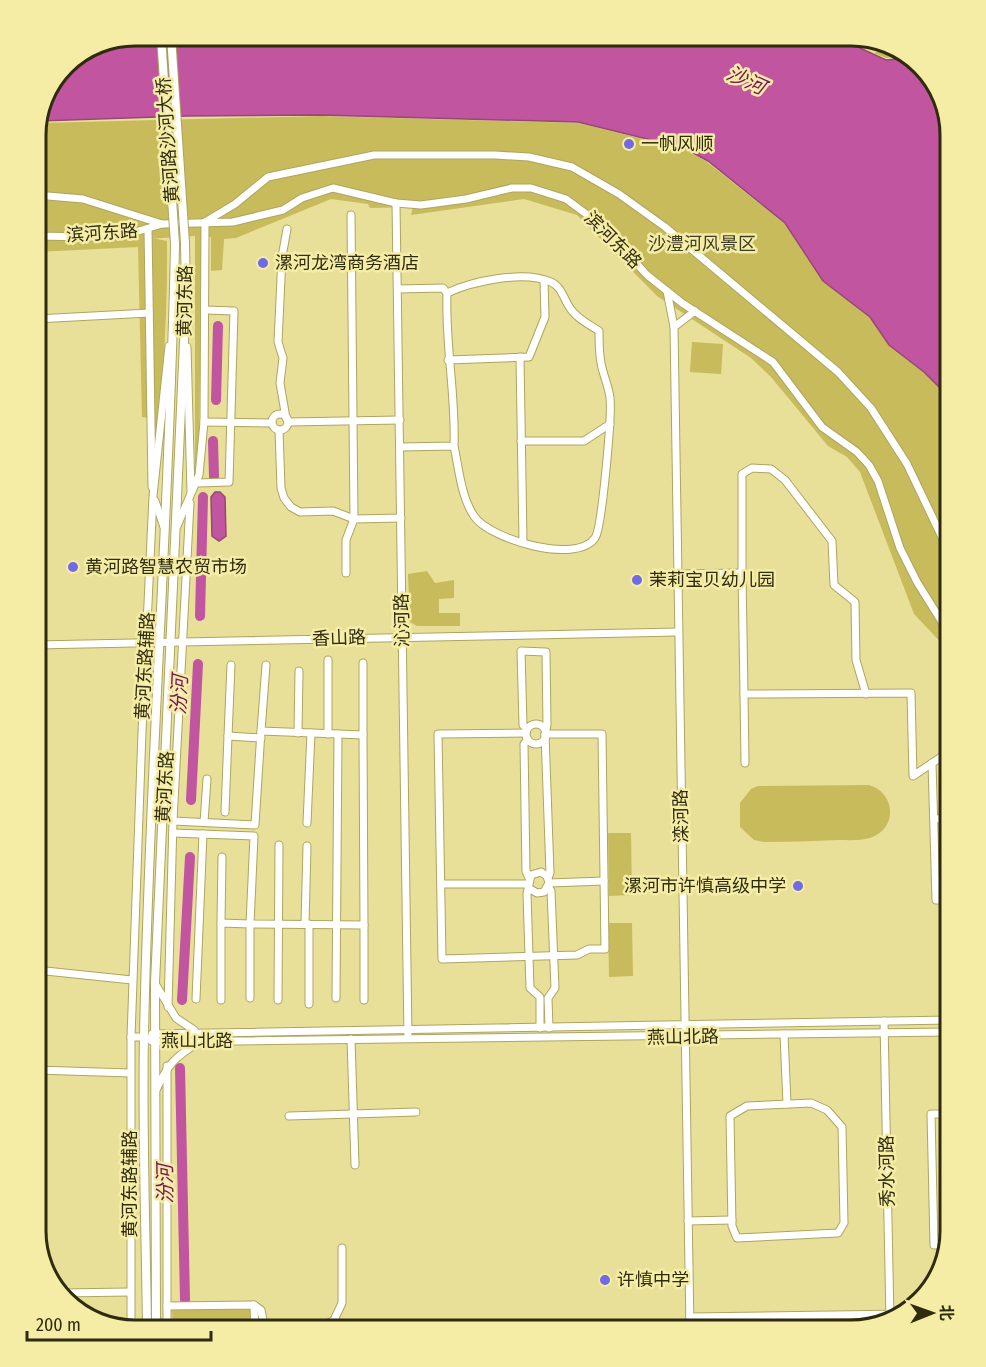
<svg xmlns="http://www.w3.org/2000/svg" width="986" height="1367" font-family="'Fira Sans Condensed','Noto Sans SC',sans-serif">
<rect width="100%" height="100%" fill="#e8df98"/>
<g fill="#c8bb5c">
<polygon points="888,46 900,50 907,56 886,58 874,53"/>
<polygon points="321,116 578,123 684,149 707,162 785,224 823,282 870,317 889,345 924,372 950,399 950,652 914,614 860,472 847,457 828,446 771,377 751,358 657,296 577,215 524,199 411,215 413,207 370,208 368,204 331,199 236,238 224,239 222,270 211,271 211,237 202,236 199,433 195,474 195,236 146,239 148,418 142,417 138,247 36,252 36,129 39,123"/>
<path d="M152,238L167,241C168,319 162,394 153,471Z"/>
<polygon points="692,342 723,344 721,374 690,372"/>
<polygon points="427,571 435,583 454,580 454,598 439,599 439,613 460,613 460,626 417,626 410,622 408,574"/>
<path d="M869,785C896,793 898,829 870,838C860,841 848,840 838,840C813,841 788,842 764,842L754,840L740,827V803L751,789L758,786Z"/>
<polygon points="608,833 631,833 632,895 609,896"/>
<polygon points="608,923 632,923 633,976 609,977"/>
<polygon points="252,1309 252,1331 173,1331 172,1310"/>
</g>
<g fill="#c1559f" stroke="#954874" stroke-width="1.5">
<polygon points="136,36 834,36 886,60 908,58 917,66 920,77 938,90 950,136 950,398 924,372 889,345 870,317 823,281 785,223 708,161 684,148 578,122 321,115 187,116 40,121 70,61"/>
<polygon points="215,492 220,492 225,497 226,536 219,541 212,536 211,497"/>
</g>
<g fill="none" stroke-linecap="round" stroke-linejoin="round">
<g stroke="#c1559f" stroke-width="10">
<polyline points="216,400 218,326"/>
<polyline points="213,441 214,477"/>
<polyline points="200,616 203,497"/>
<polyline points="191,800 198,664"/>
<polyline points="182,1000 190,857"/>
<polyline points="180,1068 185,1300"/>
</g>
<defs>
<g id="minor">
<polyline points="36,195 83,199 162,224"/>
<polyline points="396,203 408,1038"/>
<polyline points="148,229 152,487"/>
<polyline points="36,236 93,237 132,233 162,224 233,222 283,210 302,198 333,188 396,203 421,205 466,199 512,188 531,188 566,199 601,225 647,275 682,303 773,362 822,427 857,452 869,465 878,481 900,548 917,582 950,635"/>
<polyline points="398,289 443,288 447,293"/>
<polyline points="667,291 674,327"/>
<polyline points="36,319 149,313"/>
<polyline points="187,347 191,492"/>
<polyline points="520,357 523,542"/>
<polyline points="448,360 529,357 545,317 544,281"/>
<circle cx="280" cy="422" r="8"/>
<polyline points="286,418 280,383 283,358 278,342 282,257 287,229"/>
<polyline points="204,422 272,423"/>
<polyline points="288,422 400,420"/>
<polyline points="279,430 281,488 284,498 291,507 300,512 333,511 354,519 401,518"/>
<polyline points="521,441 584,441 610,424"/>
<path d="M400,447L454,446C459,469 461,497 474,516C489,539 576,565 595,538C602,528 612,415 610,398C609,387 603,375 601,363C599,353 599,342 599,331C590,325 576,318 570,308C564,300 562,287 551,282C524,270 473,281 447,293C445,345 456,395 454,446"/>
<polyline points="197,483 229,482 234,311 206,310"/>
<polyline points="155,501 164,527"/>
<polyline points="177,526 199,475 204,422 205,222 235,204 268,177 374,155 495,155 529,157 572,167 619,194 665,227 838,372 871,408 907,464 950,554"/>
<polyline points="346,573 346,540 354,519 351,215"/>
<polyline points="742,573 742,474 752,468 771,469 785,480 832,541 834,585 855,602 856,660 866,694"/>
<polyline points="678,574 742,573 744,694 911,693 913,776 950,751"/>
<polyline points="36,645 678,632"/>
<polyline points="328,660 328,734"/>
<polyline points="363,663 363,735"/>
<polyline points="744,694 745,763"/>
<circle cx="536" cy="734" r="10"/>
<polyline points="527,729 523,725 521,651 546,652 547,725 545,734 550,873 548,878"/>
<polyline points="36,731 39,645"/>
<polyline points="261,731 266,665"/>
<polyline points="298,733 299,671"/>
<polyline points="526,733 438,734 442,959 577,955 589,949 605,949 602,734 545,734"/>
<polyline points="228,736 231,665"/>
<polyline points="527,740 524,744 526,871 529,878"/>
<polyline points="932,763 936,900 950,900"/>
<polyline points="225,812 228,736 261,738"/>
<polyline points="934,819 950,818"/>
<polyline points="204,822 207,779"/>
<polyline points="307,823 311,733"/>
<polyline points="173,833 254,836 250,924 364,925 363,735 261,731 255,825 173,821"/>
<polyline points="549,883 604,881"/>
<polyline points="441,884 528,884"/>
<polyline points="548,886 551,891 555,988 548,998 549,1028"/>
<polyline points="530,889 537,893 544,892 549,883 547,876 541,872 531,875 527,894 530,988 540,997 540,1028"/>
<polyline points="221,923 222,857"/>
<polyline points="305,924 307,846"/>
<polyline points="309,924 309,1004"/>
<polyline points="36,970 132,980"/>
<polyline points="156,985 176,1018 194,1030"/>
<polyline points="336,998 338,734"/>
<polyline points="196,999 203,834"/>
<polyline points="221,1000 221,923 250,924 250,998"/>
<polyline points="278,1000 279,845"/>
<polyline points="364,1000 364,925"/>
<polyline points="168,1007 173,821 190,503"/>
<polyline points="884,1021 890,1320"/>
<polyline points="152,1034 950,1020"/>
<polyline points="784,1034 787,1104"/>
<polyline points="131,1037 144,1037 154,1042 950,1032"/>
<polyline points="351,1039 355,1165"/>
<polyline points="167,1066 167,1331"/>
<polyline points="36,1070 130,1073"/>
<path d="M156,1090C168,1064 175,1057 199,1042"/>
<polygon points="811,1103 827,1110 842,1127 844,1223 838,1233 737,1238 732,1226 730,1116 747,1106"/>
<polyline points="289,1116 416,1112"/>
<polyline points="688,1221 732,1220"/>
<polyline points="947,1244 934,1245 931,1114 950,1114"/>
<polyline points="61,1293 130,1292"/>
<polyline points="254,1305 261,1310 265,1331"/>
<polyline points="167,1306 254,1305 255,1331"/>
<polyline points="690,1317 904,1314"/>
<polyline points="131,1331 131,1037 142,732 153,496 169,346"/>
<polyline points="315,1331 334,1320 342,1303 342,1248"/>
<polyline points="690,1331 674,327 695,311"/>
</g>
<g id="major">
<path d="M147,1331C146,1233 142,1134 144,1036C149,771 170,508 175,244"/>
<polyline points="156,1331 155,983 186,298 185,243"/>
</g>
</defs>
<use href="#minor" stroke="#aea560" stroke-width="9"/>
<use href="#major" stroke="#aea560" stroke-width="10"/>
<use href="#minor" stroke="#fff" stroke-width="7"/>
<use href="#major" stroke="#fff" stroke-width="8"/>
<defs>
<g id="major-bridge">
<polyline points="161,36 175,244"/>
<polyline points="171,36 185,243"/>
</g>
</defs>
<use href="#major-bridge" stroke="#aea560" stroke-width="10" stroke-linecap="butt"/>
<use href="#major-bridge" stroke="#fff" stroke-width="8"/>
</g>
<g fill="#706ae4" stroke="#f5eca5" stroke-width="2">
<circle cx="629" cy="144" r="6"/>
<circle cx="263" cy="263" r="6"/>
<circle cx="73" cy="567" r="6"/>
<circle cx="637" cy="580" r="6"/>
<circle cx="798" cy="886" r="6"/>
<circle cx="605" cy="1280" r="6"/>
</g>
<g text-anchor="middle" dominant-baseline="central" stroke-width="5" stroke-linejoin="round" paint-order="stroke">
<g font-size="18" fill="#2f2b0e" stroke="#f5eca5">
<text transform="translate(168 140) rotate(-94)">黄河路沙河大桥</text>
<text transform="translate(102 233) rotate(-4)">滨河东路</text>
<text transform="translate(613 240) rotate(45)">滨河东路</text>
<text transform="translate(185 301) rotate(-89)">黄河东路</text>
<text transform="translate(402 620) rotate(-91)">沁河路</text>
<text transform="translate(339 638) rotate(-2)">香山路</text>
<text transform="translate(145 666) rotate(-87)">黄河东路辅路</text>
<text transform="translate(165 787) rotate(-87)">黄河东路</text>
<text transform="translate(681 816) rotate(-91)">滦河路</text>
<text transform="translate(683 1037) rotate(-1)">燕山北路</text>
<text x="197" y="1041">燕山北路</text>
<text transform="translate(887 1171) rotate(-91)">秀水河路</text>
<text transform="translate(130 1184) rotate(-90)">黄河东路辅路</text>
</g>
<g font-size="18" fill="#2f2b0e" stroke="#f5eca5" text-anchor="start">
<text x="641" y="144">一帆风顺</text>
<text x="275" y="263">漯河龙湾商务酒店</text>
<text x="85" y="567">黄河路智慧农贸市场</text>
<text x="649" y="580">茉莉宝贝幼儿园</text>
<text x="786" y="886" text-anchor="end">漯河市许慎高级中学</text>
<text x="617" y="1280">许慎中学</text>
</g>
<g font-size="18" fill="#403d25" stroke="#f5eca5">
<text x="702" y="244">沙澧河风景区</text>
</g>
<g font-size="20" font-style="italic" fill="#79155f" stroke="#f5eca5">
<text transform="translate(746 80) rotate(24)">沙河</text>
<text transform="translate(179 695) rotate(-87)">汾河</text>
<text transform="translate(165 1184) rotate(-91)">汾河</text>
</g>
</g>
<path d="M0 0H986V1367H0ZM135 46H851A89 89 0 0 1 940 135V1231A89 89 0 0 1 851 1320H135A89 89 0 0 1 46 1231V135A89 89 0 0 1 135 46Z" fill="#f5eca5" fill-rule="evenodd"/>
<path fill="none" stroke="#2f2b0e" stroke-width="3" d="M135 46H851A89 89 0 0 1 940 135V1231A89 89 0 0 1 851 1320H135A89 89 0 0 1 46 1231V135A89 89 0 0 1 135 46Z"/>
<g transform="translate(932 1313) rotate(89)" stroke="#f5eca5" stroke-width="4.5" paint-order="stroke">
<path d="M0-4.5L10 22L0 15L-10 22Z" fill="#2f2b0e"/>
<text y="-9" font-size="16" font-weight="bold" text-anchor="middle" fill="#2f2b0e">北</text>
</g>
<path d="M27 1331v9h184v-9" fill="none" stroke="#2f2b0e" stroke-width="3"/>
<text x="36" y="1331" font-size="18" fill="#2f2b0e" stroke="#f5eca5" stroke-width="4.5" paint-order="stroke">200 m</text>
</svg>
